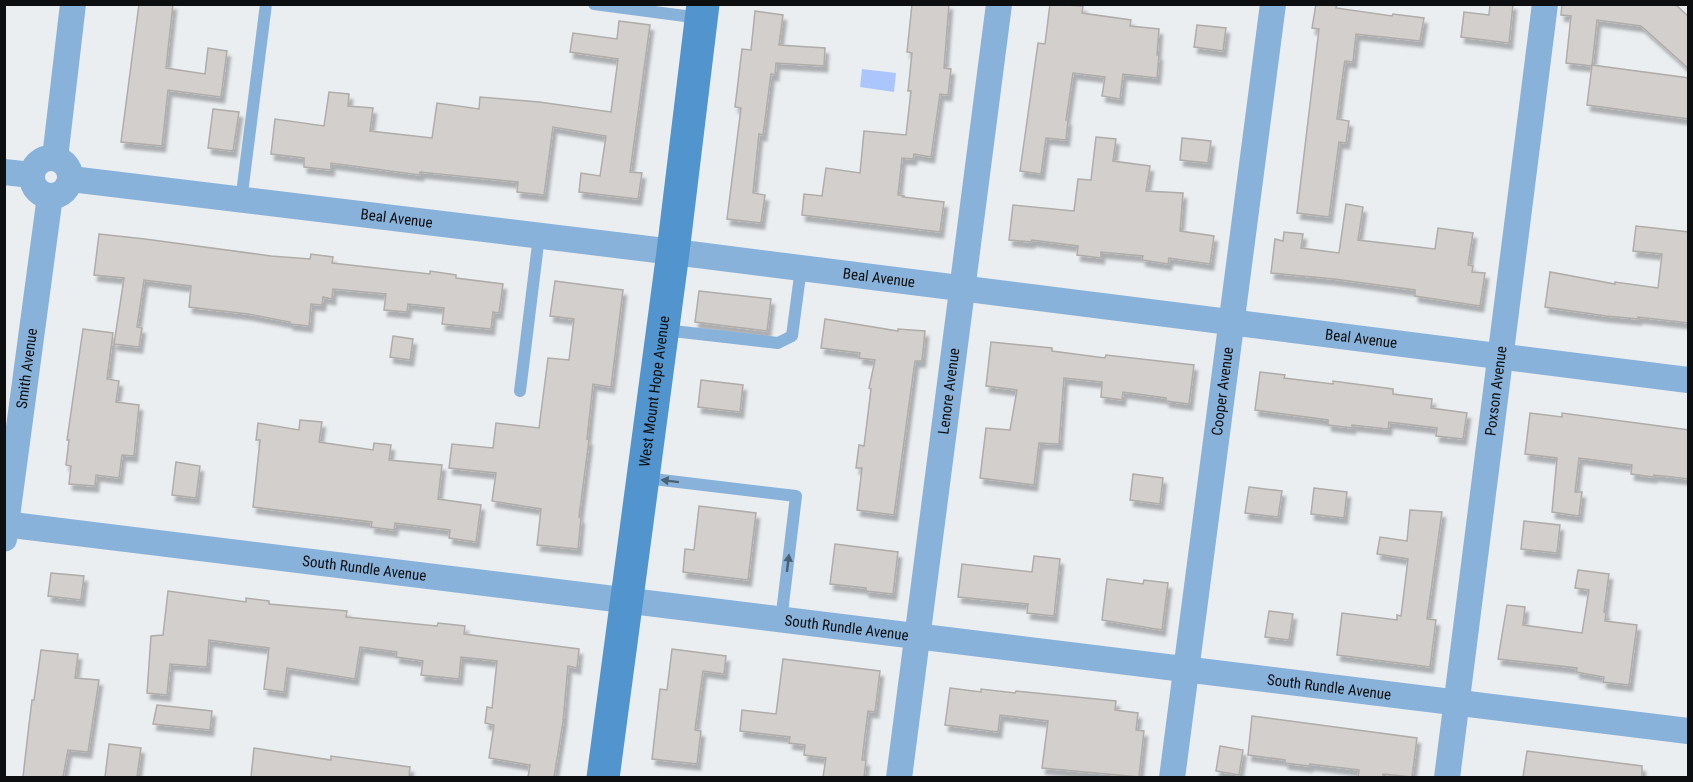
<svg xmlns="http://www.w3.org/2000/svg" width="1693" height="782" font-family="'Roboto Condensed',sans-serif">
<defs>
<filter id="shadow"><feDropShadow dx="3.5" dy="6" stdDeviation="1.5" flood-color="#0004"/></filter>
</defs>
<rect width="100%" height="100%" fill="#ebeef1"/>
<polygon fill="#abc6fc" points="862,69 896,73 894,92 860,87"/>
<g fill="#d2cfcc" stroke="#afaca9" stroke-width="1.5" filter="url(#shadow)">
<polygon points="139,4 173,4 166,68 205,74 208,48 227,51 221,97 168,90 162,146 121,142"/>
<polygon points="912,4 949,4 944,68 951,69 948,95 940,94 931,157 914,154 913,159 902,158 898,195 904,196 903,197 944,202 940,232 802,215 804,194 822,196 826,168 860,173 864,131 906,135 911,91 908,91 912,53 907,52"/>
<polygon points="1050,4 1083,6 1082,13 1131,20 1130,26 1159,29 1157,55 1159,55 1157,78 1123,74 1120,99 1102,96 1105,77 1073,73 1066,120 1068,120 1066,140 1046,138 1041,174 1020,171 1038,43 1045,44"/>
<polygon points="1316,4 1337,4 1336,8 1392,16 1393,14 1424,18 1420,41 1356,34 1353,62 1345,61 1344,66 1337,119 1349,121 1346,143 1339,142 1329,217 1297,213 1319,29 1312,28"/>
<polygon points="1490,4 1513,4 1509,43 1461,37 1464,12 1489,15"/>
<polygon points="1562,4 1675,4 1689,17 1689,69 1641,26 1597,20 1592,66 1566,63 1571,16 1561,15"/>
<polygon points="755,11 783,15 779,45 825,48 824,66 776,63 775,75 771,74 763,135 759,134 753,193 765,195 761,223 727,219 741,108 735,107 742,49 751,50"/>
<polygon points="619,21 650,25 630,172 642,173 638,199 579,192 581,173 600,176 606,136 553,127 544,195 517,192 518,182 420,172 420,175 331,163 331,170 304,167 304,158 271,154 275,119 324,126 329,92 349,94 348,106 373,108 370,131 432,138 437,103 479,109 480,97 539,102 611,112 618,59 570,52 573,33 617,39"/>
<polygon points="1197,25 1226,28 1223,51 1194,47"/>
<polygon points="1592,65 1689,78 1689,119 1587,105"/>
<polygon points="213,109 239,112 233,151 208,148"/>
<polygon points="1096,137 1116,139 1113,161 1150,166 1146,191 1183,193 1180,231 1214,236 1210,264 1169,258 1168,264 1142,260 1143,256 1101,252 1101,258 1077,255 1078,246 1032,240 1031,242 1009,240 1013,205 1074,211 1078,179 1091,180"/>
<polygon points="1182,138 1211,141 1208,163 1180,160"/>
<polygon points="1346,204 1363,207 1358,240 1435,249 1438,228 1473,233 1468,265 1473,266 1472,272 1485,273 1480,306 1415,296 1415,290 1334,279 1271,273 1275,239 1283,241 1284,232 1303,234 1301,248 1339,253"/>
<polygon points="1636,226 1689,232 1689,323 1638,317 1638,319 1606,316 1545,307 1550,272 1615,284 1615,282 1658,288 1662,254 1633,251"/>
<polygon points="99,234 145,239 271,256 310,259 311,254 333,257 332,263 430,274 430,271 456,275 456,278 503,284 499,313 493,312 491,329 442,324 444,308 408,304 407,312 384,310 386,294 333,289 332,299 323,297 322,305 311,304 309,326 290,324 290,322 248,314 189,307 191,286 144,280 137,327 142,328 139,347 114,344 124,278 94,275"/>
<polygon points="555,281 623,290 611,387 593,384 587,439 589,440 579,517 581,518 578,549 537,545 541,509 492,501 496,473 449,468 452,444 493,448 496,423 539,428 548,358 569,360 574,319 550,316"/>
<polygon points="699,291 771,299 767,331 695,322"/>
<polygon points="825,319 898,331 898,329 925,331 922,361 915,361 894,515 857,510 862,468 856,468 859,445 864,446 871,389 869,388 875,360 859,358 860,353 821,348"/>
<polygon points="83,329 113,333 107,379 119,381 116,402 139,405 134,456 122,455 119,478 96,475 95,486 69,484 71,466 66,465 69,440 67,440"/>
<polygon points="393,336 413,339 410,360 390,357"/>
<polygon points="991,342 1052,348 1052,351 1105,358 1106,355 1194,365 1189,404 1166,401 1166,398 1123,392 1122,400 1101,397 1102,382 1064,378 1059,444 1039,443 1034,485 980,478 986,428 1010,430 1017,390 986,386"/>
<polygon points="1260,372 1285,375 1284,378 1333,384 1333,381 1393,389 1393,394 1432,399 1431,408 1467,413 1463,439 1436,436 1437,428 1389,422 1388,429 1352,425 1352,428 1328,425 1328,420 1255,410"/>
<polygon points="701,380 743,385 740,412 698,407"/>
<polygon points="1530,413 1562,417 1562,413 1689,430 1689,479 1654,475 1653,477 1631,474 1632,465 1579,458 1575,492 1582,492 1579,516 1552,512 1557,458 1525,454"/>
<polygon points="300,420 322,422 319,442 373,450 374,443 391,445 389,460 442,465 438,499 481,505 476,542 449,538 450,530 395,523 394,530 371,527 372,522 253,507 260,440 256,440 258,423 299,430"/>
<polygon points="176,462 200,466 196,498 172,495"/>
<polygon points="1133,474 1163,478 1160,504 1130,500"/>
<polygon points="1249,487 1282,491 1278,517 1245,513"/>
<polygon points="1314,488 1347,492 1344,518 1311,514"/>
<polygon points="699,506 756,513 748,580 683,572 685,549 694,550"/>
<polygon points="1410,510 1442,512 1427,619 1436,620 1430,667 1337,655 1342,613 1397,620 1397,615 1401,616 1408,559 1377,554 1380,537 1407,541"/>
<polygon points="1524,521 1560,525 1557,553 1521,549"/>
<polygon points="835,544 898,552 893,594 866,591 866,588 830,584"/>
<polygon points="1034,556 1060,559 1054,616 1027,613 1028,604 958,597 962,564 1032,572"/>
<polygon points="1578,570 1609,574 1604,612 1606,612 1605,621 1637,625 1629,685 1603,682 1604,677 1576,672 1577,668 1498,659 1507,605 1525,607 1523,625 1582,633 1589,590 1575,588"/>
<polygon points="51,573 84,576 81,600 48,596"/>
<polygon points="1107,579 1143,584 1144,580 1168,583 1162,630 1102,620"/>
<polygon points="168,591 246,602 246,598 269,601 269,604 347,611 346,617 437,626 438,623 465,626 464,634 579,649 577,668 568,666 563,722 554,777 528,777 530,765 489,758 494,725 485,723 487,707 492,708 497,661 461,657 459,679 421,675 423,661 396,657 397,652 360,647 355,679 287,668 284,692 264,689 269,648 209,640 207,667 170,664 167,695 147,693 151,636 163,635"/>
<polygon points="1269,611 1293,614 1289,640 1265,637"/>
<polygon points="672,649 726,656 724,674 703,671 695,730 701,731 697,764 652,759 660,689 667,690"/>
<polygon points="41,650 78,654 75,678 99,680 88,752 68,750 63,777 23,777 28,733 32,700 34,700"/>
<polygon points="783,659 880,671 875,712 868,711 862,760 866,760 864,777 823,777 826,758 804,755 805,745 789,743 790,737 740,731 742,710 776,714"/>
<polygon points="950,688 981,692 981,689 1015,693 1016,691 1116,701 1115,710 1138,713 1136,730 1144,731 1139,777 1042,768 1048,721 1000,715 998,732 945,725"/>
<polygon points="157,705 212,711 210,730 153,724"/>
<polygon points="1252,716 1417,738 1412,777 1383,774 1383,777 1358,777 1359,770 1310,764 1309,766 1285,763 1285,760 1248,755"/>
<polygon points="109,744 141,748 137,777 105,777"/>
<polygon points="1220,746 1243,750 1239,775 1216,771"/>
<polygon points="254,748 331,760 331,756 410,767 409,777 251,777"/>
<polygon points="1527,751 1642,766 1642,777 1523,777"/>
</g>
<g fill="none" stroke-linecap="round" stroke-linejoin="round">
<g stroke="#88b2da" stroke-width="12">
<polyline points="594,4 700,18"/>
<polyline points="241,201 266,4"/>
<polyline points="664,330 778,343 792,336 801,268"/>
<polyline points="520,391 539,236"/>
<polyline points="645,478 796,496 781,621"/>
</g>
<g stroke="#88b2da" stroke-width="26">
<circle cx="51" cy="177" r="19"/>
<polyline points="55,158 73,4"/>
<polyline points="4,172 32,175"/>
<path id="s1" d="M71,179L698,255L1688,380"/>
<path id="s2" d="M4,524C566,593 1127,663 1688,731"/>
<path id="s3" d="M4,539L50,196"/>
<path id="s4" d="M899,778L999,4"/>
<path id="s5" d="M1172,778L1273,4"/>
<path id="s6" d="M1447,778L1545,4"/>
</g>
<path stroke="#5194ce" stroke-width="33" id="s7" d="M603,778L673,252L703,4"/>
</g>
<defs><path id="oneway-solid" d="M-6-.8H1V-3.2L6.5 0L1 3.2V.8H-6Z" transform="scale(1.5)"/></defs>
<g fill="#4a6074">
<use href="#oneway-solid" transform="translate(670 481) rotate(-173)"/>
<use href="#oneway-solid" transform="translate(788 563) rotate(-83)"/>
</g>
<g text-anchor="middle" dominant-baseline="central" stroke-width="5" stroke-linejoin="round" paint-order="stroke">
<g font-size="15" fill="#0d0e0f" stroke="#fff">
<text stroke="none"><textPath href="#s1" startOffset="328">Beal Avenue</textPath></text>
<text stroke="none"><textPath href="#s1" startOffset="814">Beal Avenue</textPath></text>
<text stroke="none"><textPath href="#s1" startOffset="1300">Beal Avenue</textPath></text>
<text stroke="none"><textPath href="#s3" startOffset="172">Smith Avenue</textPath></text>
<text stroke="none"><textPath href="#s7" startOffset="390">West Mount Hope Avenue</textPath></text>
<text stroke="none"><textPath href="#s4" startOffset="390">Lenore Avenue</textPath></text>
<text stroke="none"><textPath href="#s5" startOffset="390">Cooper Avenue</textPath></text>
<text stroke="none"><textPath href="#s6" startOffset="390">Poxson Avenue</textPath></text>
<text stroke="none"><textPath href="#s2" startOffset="363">South Rundle Avenue</textPath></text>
<text stroke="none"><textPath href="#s2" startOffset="849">South Rundle Avenue</textPath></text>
<text stroke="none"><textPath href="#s2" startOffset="1335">South Rundle Avenue</textPath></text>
</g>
</g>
<rect width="1693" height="782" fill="none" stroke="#0d0e0f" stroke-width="12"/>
</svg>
